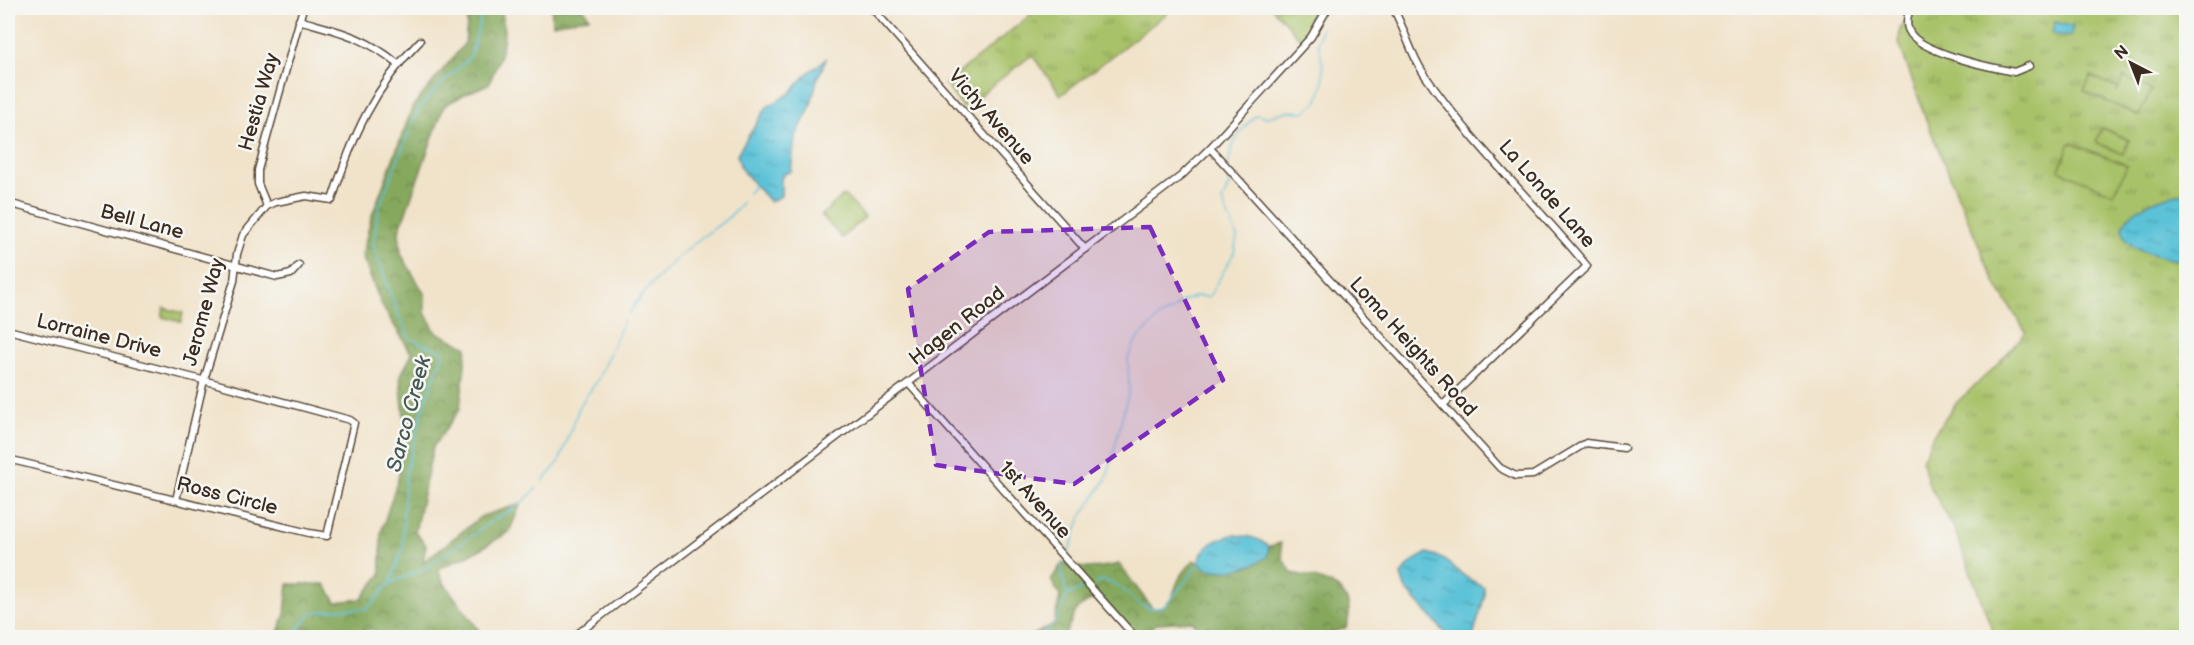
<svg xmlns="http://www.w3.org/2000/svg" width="2194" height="645" font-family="'Balsamiq Sans',sans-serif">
<defs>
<pattern id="grass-tufts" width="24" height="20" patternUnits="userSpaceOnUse" patternTransform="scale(1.5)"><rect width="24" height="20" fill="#a8c269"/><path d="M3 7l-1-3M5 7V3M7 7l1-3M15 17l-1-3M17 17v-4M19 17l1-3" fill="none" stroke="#8a9e56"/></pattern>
<pattern id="forest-crowns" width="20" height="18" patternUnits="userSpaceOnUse" patternTransform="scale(1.5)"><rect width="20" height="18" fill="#86a85d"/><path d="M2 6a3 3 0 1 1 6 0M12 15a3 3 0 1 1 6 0" fill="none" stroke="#6f894c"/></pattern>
<pattern id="water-ripples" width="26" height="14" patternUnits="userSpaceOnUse" patternTransform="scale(1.5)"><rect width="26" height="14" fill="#5bc2d8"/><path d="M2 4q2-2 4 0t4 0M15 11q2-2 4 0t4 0" fill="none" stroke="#4c9eaf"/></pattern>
</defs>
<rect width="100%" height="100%" fill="#f6f6f2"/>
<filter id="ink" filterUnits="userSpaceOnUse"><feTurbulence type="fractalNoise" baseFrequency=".0167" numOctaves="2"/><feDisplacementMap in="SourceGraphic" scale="12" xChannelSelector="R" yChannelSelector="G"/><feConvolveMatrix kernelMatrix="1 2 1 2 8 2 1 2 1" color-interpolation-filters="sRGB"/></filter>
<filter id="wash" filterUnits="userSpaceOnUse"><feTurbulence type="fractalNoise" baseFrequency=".008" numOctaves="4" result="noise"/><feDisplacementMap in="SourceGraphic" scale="24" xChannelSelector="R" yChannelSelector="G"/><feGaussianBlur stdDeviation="1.35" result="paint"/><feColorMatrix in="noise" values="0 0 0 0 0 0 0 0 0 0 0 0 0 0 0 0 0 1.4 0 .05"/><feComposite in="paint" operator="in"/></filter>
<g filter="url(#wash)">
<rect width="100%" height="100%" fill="#f1e3ca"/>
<g fill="url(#grass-tufts)" stroke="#727644" stroke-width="1.5">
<polygon points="1039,8 1174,8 1061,95 1032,55 963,108 945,84"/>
<polygon points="1272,8 1314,8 1317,18 1300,39"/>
<polygon points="1916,8 2186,8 2186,637 1995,637 1954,528 1929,485 1922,460 1933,435 1955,404 1994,368 2026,332 1998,288 1988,267 1927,122 1899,43 1900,29"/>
</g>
<g fill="url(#forest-crowns)" stroke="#60693e" stroke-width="1.5">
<path d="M466,8H501C509,38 500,57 489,84L465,94L444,106L399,231L401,254L425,295V313L436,332L467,347L460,409L433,447L415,532L426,545L423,562L482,516L521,504L509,532L477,551L438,569L444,583L484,637H379V635L372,629L344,637L321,638L303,628L298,637H276L285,614L288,584H325L336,602L361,599L381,574V532L398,479L405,427L400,377L412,354L382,306L362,256L371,218L413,106L465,43L468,14Z"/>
<polygon points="551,8 584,8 589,17 553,24"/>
<path d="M1281,543L1283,559L1292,573C1323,579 1360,587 1346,628L1318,637H1207L1192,621L1158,623L1140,637H1136L1099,595L1077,609L1064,637L1027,638L1054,624L1060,596L1051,580L1063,562C1080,571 1100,568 1119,564L1152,608C1171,611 1173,592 1179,579C1183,572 1189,566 1194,560C1220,580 1243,569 1268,554L1269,546Z"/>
</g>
<g fill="#a8c269" stroke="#727644" stroke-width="1.5">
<polygon points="2091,76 2118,88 2117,92 2124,77 2151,90 2139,116 2084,91"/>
<polygon points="2102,128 2129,140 2123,154 2096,142"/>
<polygon points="2070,143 2127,165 2114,194 2059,170"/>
<polygon points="844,195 865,217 842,238 821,215"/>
<polygon points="164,308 183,313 181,322 162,317"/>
</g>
<g fill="url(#water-ripples)" stroke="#4b767b" stroke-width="1.5">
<path d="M944,8H971C966,16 962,18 952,18Z"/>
<polygon points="2055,22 2073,27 2070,37 2052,34"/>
<polygon points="826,59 817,80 810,108 795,138 791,171 784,174 781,178 781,196 770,202 741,169 737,154 767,107 789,94 809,72"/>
<path d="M2186,193V260C2174,262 2135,251 2127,241C2124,237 2123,233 2123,227C2130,206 2166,195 2186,193Z"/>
<path d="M1233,535C1247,536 1259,537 1269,547L1267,557C1251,568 1221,575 1203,567L1199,561C1202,546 1219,538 1233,535Z"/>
<path d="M1427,553C1442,556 1450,565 1462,574C1468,579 1477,583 1484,587V598L1473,637H1449L1405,588L1401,575L1413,561Z"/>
</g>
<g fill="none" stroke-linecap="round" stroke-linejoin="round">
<g stroke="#5bc2d8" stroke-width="1.5">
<path d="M1229,164C1230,142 1241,130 1256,115L1268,117L1287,111L1304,112L1318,101L1323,83V66L1318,43L1321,28"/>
<polyline points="748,193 755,184"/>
<path d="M629,313C644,289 678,256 701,238C715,227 733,217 743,201"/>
<polyline points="543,481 559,462 580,405 597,381 624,321"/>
<polyline points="1068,554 1081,517 1107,478 1129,390 1128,358 1136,341 1159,317 1173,310 1181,302 1197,296 1209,297 1234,253 1237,237 1222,201 1229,185 1229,175"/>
<path d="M1063,562C1059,572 1064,584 1067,593"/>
<polyline points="393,582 426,568 494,520 521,504 537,488"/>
<path d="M1095,584L1103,580C1108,582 1114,583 1118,586C1133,597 1144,615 1165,606L1200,564"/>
<polyline points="291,638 311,613 341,609 367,609 391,582 403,547 403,513 406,471 424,405 444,352 410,339 397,312 373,245 379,206 418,110 436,89 471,56 480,21 478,8"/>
<polyline points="1036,638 1054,624 1067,595 1086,587"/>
</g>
</g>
</g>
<g filter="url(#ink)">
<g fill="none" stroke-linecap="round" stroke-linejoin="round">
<defs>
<g id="minor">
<polyline points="872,8 1085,249"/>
<path d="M1393,8C1405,29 1410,53 1424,74C1471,143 1534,202 1587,266L1443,405"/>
<path d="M1910,8C1908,15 1905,23 1909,31C1918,51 1984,66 2005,70L2014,72L2029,66"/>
<path d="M299,20C340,32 364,36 398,64"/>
<polyline points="1210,148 1500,468 1516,476 1533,475 1586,443 1624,448"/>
<polyline points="8,203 277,277 291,274 299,265"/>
<polyline points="267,206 258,184 258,170 303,8"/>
<polyline points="8,330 210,382 350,420 354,423 327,536 309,533 8,459"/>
<polyline points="909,384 1136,638"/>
<path d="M176,500L204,380L234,281L237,254L243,235L267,206L276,202L306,196L332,200C352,138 373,88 420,41"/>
<polyline points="572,638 1181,176 1210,148 1311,37 1328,8"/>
</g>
</defs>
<use href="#minor" stroke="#564638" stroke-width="9"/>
<use href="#minor" stroke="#fff" stroke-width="6"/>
</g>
</g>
<path fill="#7b2cbf" fill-opacity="0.2" stroke="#7b2cbf" stroke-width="4.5" stroke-dasharray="12 8" stroke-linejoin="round" d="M1150,227L1223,380L1074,484L936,465L908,289L989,232Z"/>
<g text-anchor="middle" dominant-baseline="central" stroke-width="5" stroke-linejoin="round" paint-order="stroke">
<g font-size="20" fill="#3b2a1e" stroke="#f6f6f2">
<text transform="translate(259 102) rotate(-74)">Hestia Way</text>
<text transform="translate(991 117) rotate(49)">Vichy Avenue</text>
<text transform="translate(1547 194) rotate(49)">La Londe Lane</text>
<text transform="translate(142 222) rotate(15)">Bell Lane</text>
<text transform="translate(204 312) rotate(-75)">Jerome Way</text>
<text transform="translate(957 326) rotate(-38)">Hagen Road</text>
<text transform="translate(99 336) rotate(14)">Lorraine Drive</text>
<text transform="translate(1413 347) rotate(48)">Loma Heights Road</text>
<text transform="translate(227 496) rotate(14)">Ross Circle</text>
<text transform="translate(1035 500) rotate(48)">1st Avenue</text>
</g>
<g font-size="21" font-style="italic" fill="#455856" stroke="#f6f6f2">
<text transform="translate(409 414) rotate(-75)">Sarco Creek</text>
</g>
</g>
<rect width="2194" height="645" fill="none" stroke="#f6f6f2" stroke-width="30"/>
<g transform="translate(2131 63) rotate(318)" stroke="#f6f6f2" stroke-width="4.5" paint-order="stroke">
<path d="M0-4.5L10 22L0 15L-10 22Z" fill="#3b2a1e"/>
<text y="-9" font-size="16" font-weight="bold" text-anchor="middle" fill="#3b2a1e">N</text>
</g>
</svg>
